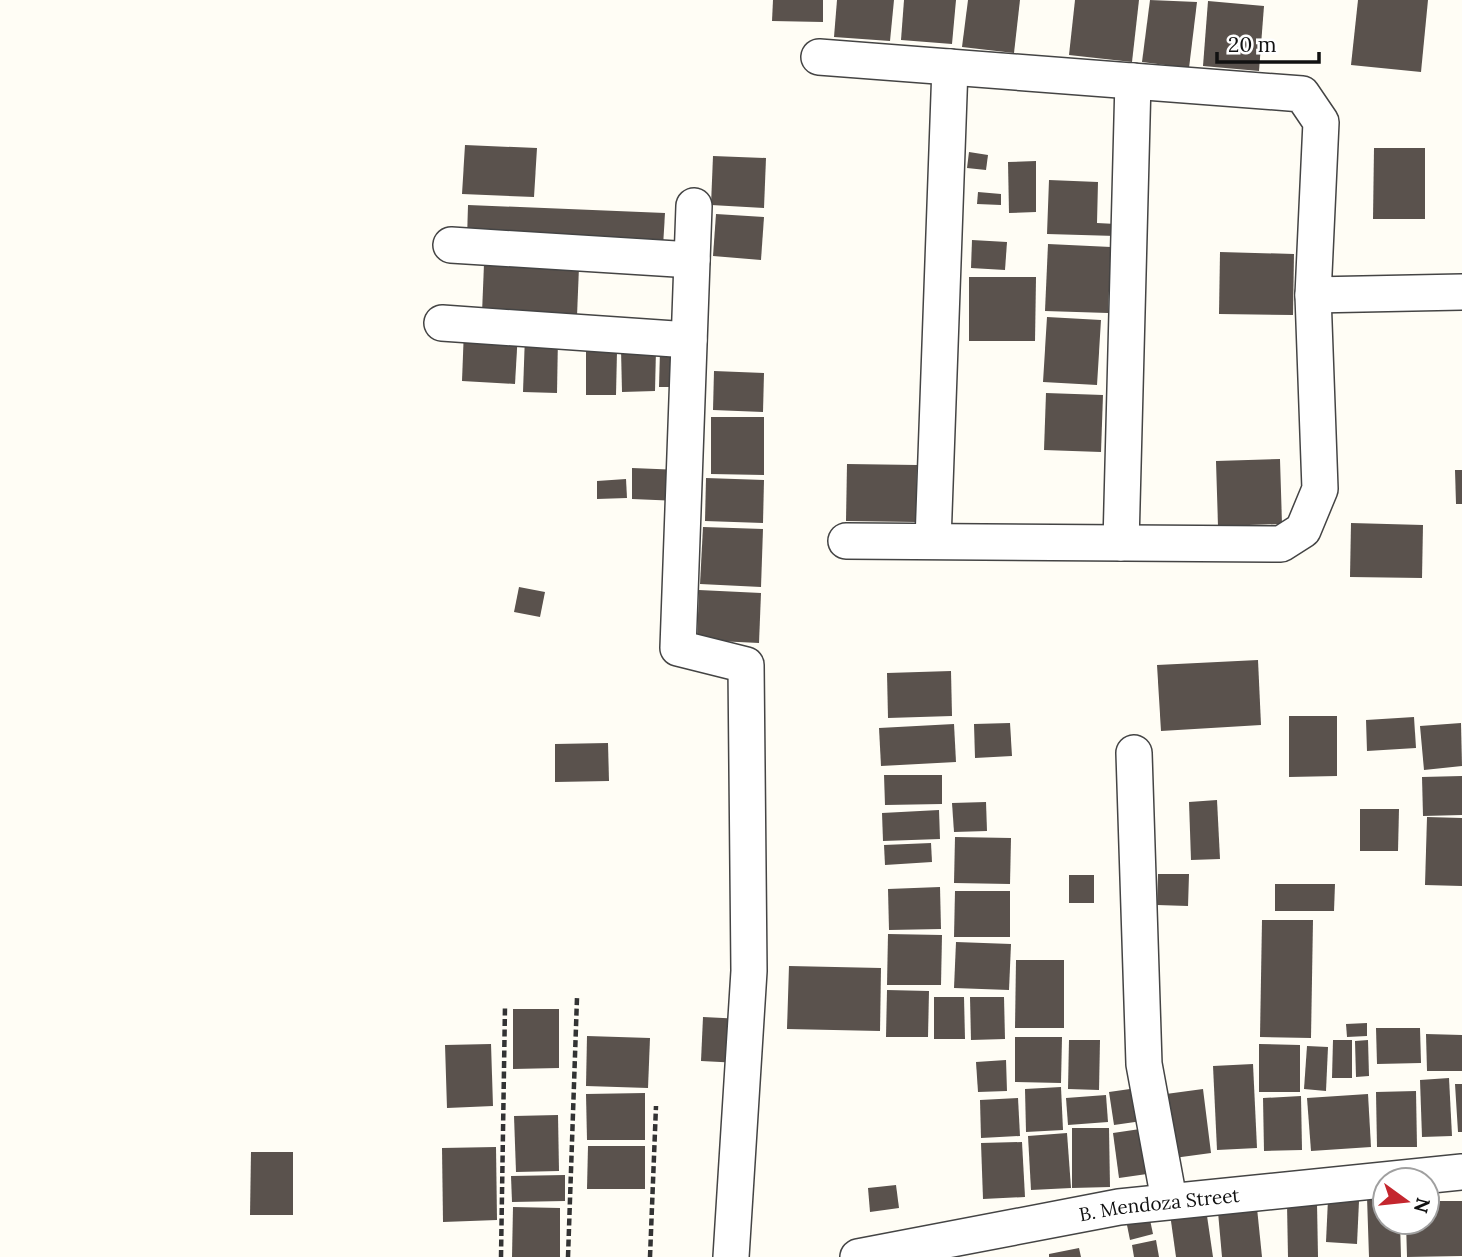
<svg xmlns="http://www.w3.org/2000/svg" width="1462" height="1257" font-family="Lora,serif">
<rect width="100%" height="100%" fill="#fffdf5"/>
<g fill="#5a524d">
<polygon points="773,0 823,0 823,22 772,21"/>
<polygon points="837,0 894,0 890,41 834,37"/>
<polygon points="904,0 956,0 952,44 901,40"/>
<polygon points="968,0 1020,0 1014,53 962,47"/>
<polygon points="1075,0 1139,0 1132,62 1069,55"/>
<polygon points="1150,0 1197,2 1189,68 1142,62"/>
<polygon points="1358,0 1428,0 1421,72 1351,65"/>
<polygon points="1208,1 1264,6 1259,71 1203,66"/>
<polygon points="465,145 537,148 534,197 462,194"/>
<polygon points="1374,148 1425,148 1425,219 1373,219"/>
<polygon points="969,152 988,155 986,170 967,168"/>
<polygon points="713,156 766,158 764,208 711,205"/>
<polygon points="1036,161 1036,212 1009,213 1008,162"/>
<polygon points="1049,180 1098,182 1097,223 1116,224 1116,236 1047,234"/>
<polygon points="978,192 1001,194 1001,205 977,204"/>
<polygon points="468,205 665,213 663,247 467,239"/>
<polygon points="716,214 764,217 761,260 713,256"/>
<polygon points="972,240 1007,242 1005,270 971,268"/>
<polygon points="1048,244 1111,247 1108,313 1045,311"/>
<polygon points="1220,252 1294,254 1293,315 1219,314"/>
<polygon points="484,264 579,267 577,316 482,313"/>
<polygon points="969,277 1036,277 1035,341 969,341"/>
<polygon points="1047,317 1101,320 1097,385 1043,382"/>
<polygon points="464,329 518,332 515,384 462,381"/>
<polygon points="525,335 558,336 557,393 523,392"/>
<polygon points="621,349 656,349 655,391 622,392"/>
<polygon points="586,351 617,351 616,395 586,395"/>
<polygon points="660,351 686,351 685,387 659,387"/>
<polygon points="714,371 764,373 763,412 713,410"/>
<polygon points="1046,393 1103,395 1101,452 1044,450"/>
<polygon points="711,417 764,417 764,475 711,474"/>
<polygon points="1280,459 1282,524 1218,526 1216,461"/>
<polygon points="847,464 917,465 916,522 846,521"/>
<polygon points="632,468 681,470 679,501 632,499"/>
<polygon points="1455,470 1462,470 1462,504 1456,504"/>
<polygon points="706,478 764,480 763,523 705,521"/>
<polygon points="626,479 627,498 597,499 597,481"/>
<polygon points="1351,523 1423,525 1422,578 1350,577"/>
<polygon points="703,527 763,529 761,587 700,584"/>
<polygon points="519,587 545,592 540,617 514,612"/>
<polygon points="699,590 761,593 759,643 697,640"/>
<polygon points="1258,660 1261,725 1161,731 1157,665"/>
<polygon points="951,671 952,716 888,718 887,673"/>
<polygon points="1289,716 1337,716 1337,776 1289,777"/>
<polygon points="1414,717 1416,748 1367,751 1366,720"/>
<polygon points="1010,723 1012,756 975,758 974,724"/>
<polygon points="1461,723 1462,766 1424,770 1420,726"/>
<polygon points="954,724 956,762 881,766 879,728"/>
<polygon points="608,743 609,781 555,782 555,744"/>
<polygon points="884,775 942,775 942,804 885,805"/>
<polygon points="1462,776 1462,815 1423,816 1422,777"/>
<polygon points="1217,800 1220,859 1191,860 1189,802"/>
<polygon points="986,802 987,831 954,832 952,803"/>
<polygon points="1360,809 1399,809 1398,851 1360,851"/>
<polygon points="939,810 940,839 883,841 882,813"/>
<polygon points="1427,817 1462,818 1462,886 1425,885"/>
<polygon points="955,837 1011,838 1010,884 954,883"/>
<polygon points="931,843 932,862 885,865 884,845"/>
<polygon points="1158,874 1189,874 1188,906 1157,905"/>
<rect x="1069" y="875" width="25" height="28"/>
<polygon points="1275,884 1335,884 1334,911 1275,911"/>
<polygon points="940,887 941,929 889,930 888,889"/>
<polygon points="955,891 1010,891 1010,937 954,937"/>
<polygon points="1262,920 1313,920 1311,1038 1260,1037"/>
<polygon points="888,934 942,935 941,985 887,985"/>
<polygon points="956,942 1011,944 1009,990 954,988"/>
<polygon points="1016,960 1064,960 1064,1028 1015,1028"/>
<polygon points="789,966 881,968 880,1031 787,1029"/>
<polygon points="887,990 929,991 928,1037 886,1037"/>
<polygon points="934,997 964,997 965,1039 934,1039"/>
<polygon points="970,997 1004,997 1005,1039 971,1040"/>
<polygon points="513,1009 559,1009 559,1068 513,1069"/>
<polygon points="703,1017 743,1019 740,1063 701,1061"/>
<polygon points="1367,1023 1367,1036 1347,1037 1346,1024"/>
<polygon points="1376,1028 1420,1028 1421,1063 1377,1064"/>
<polygon points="1426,1034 1462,1035 1462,1071 1427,1071"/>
<polygon points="587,1036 650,1038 648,1088 586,1086"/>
<polygon points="1015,1037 1062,1037 1061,1083 1015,1082"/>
<polygon points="1069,1040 1100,1040 1099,1090 1068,1089"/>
<polygon points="1333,1040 1352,1040 1352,1078 1332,1078"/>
<polygon points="1368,1040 1369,1076 1356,1077 1355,1041"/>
<polygon points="491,1044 493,1106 447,1108 445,1045"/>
<polygon points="1259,1044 1300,1045 1300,1092 1259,1092"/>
<polygon points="1307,1046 1328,1047 1326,1091 1304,1089"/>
<polygon points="1006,1060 1007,1091 978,1092 976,1062"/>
<polygon points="1253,1064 1257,1148 1217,1150 1213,1066"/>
<polygon points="1449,1078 1452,1136 1422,1137 1420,1080"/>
<polygon points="1455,1084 1462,1084 1462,1132 1458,1132"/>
<polygon points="1061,1087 1063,1130 1026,1132 1025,1089"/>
<polygon points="1144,1087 1149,1120 1114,1125 1109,1092"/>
<polygon points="1203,1089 1211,1153 1174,1158 1166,1094"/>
<polygon points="1416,1091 1417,1147 1377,1147 1376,1092"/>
<polygon points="645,1093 645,1140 587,1140 586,1094"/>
<polygon points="1368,1094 1371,1147 1311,1151 1307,1098"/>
<polygon points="1106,1095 1108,1122 1068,1125 1066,1098"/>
<polygon points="1301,1096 1302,1150 1264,1151 1263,1098"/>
<polygon points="1018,1098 1020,1136 981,1138 980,1100"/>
<polygon points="558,1115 559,1171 516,1172 514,1116"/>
<polygon points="1072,1128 1109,1128 1110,1187 1072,1188"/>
<polygon points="1147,1128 1154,1173 1119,1178 1113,1133"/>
<polygon points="1067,1133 1071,1188 1031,1190 1028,1136"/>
<polygon points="1022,1142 1025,1197 983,1199 981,1143"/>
<polygon points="588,1146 645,1146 645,1189 587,1189"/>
<polygon points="496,1147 497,1220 443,1222 442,1148"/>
<polygon points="251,1152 293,1152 293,1215 250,1215"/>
<polygon points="565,1175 565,1201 512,1202 511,1176"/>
<polygon points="896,1185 899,1208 870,1212 868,1188"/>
<polygon points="1385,1196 1385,1222 1400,1222 1401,1257 1369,1257 1367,1197"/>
<polygon points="1328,1199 1359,1201 1357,1244 1326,1242"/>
<polygon points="1427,1201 1462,1201 1462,1256 1407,1257 1406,1222 1427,1222"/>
<polygon points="1317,1203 1318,1257 1288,1257 1287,1204"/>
<polygon points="513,1207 560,1208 560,1257 512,1257"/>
<polygon points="1257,1208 1262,1257 1222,1257 1218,1212"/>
<polygon points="1206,1209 1213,1257 1176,1257 1170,1214"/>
<polygon points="1149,1215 1153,1234 1130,1240 1126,1220"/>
<polygon points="1156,1240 1159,1257 1134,1257 1132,1245"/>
<polygon points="1079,1248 1081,1257 1049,1257 1049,1254"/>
</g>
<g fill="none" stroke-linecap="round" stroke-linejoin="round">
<defs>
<g id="minor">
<polyline points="819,57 1302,94 1321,122 1313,295 1462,292"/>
<polyline points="694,206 678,648 746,665 749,971 731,1257"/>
<polyline points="451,245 692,260"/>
<polyline points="442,323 689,340"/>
<polyline points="846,541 1281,544 1303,530 1320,489 1313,295"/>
<polyline points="933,541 950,67"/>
<polyline points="1121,543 1133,81"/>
<polyline points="1134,753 1144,1064 1169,1200"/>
<path id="s1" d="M858,1257L1119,1207L1462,1172"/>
</g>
</defs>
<use href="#minor" stroke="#444" stroke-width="38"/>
<g stroke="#333" stroke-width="4.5" stroke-dasharray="7 3.5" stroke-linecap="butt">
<polyline points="501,1257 505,1006"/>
<polyline points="568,1257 577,998"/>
<polyline points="650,1257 656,1106"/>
</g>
<use href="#minor" stroke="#fff" stroke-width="35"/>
</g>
<g text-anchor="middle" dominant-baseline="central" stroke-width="7" stroke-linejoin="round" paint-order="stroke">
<g font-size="19" fill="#111" stroke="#fff">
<text stroke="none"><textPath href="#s1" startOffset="306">B. Mendoza Street</textPath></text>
</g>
</g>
<g transform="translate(1406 1201) rotate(105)"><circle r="33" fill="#ffffff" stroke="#a0a0a0" stroke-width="2"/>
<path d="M0-5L12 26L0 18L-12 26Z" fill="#c4262e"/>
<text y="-10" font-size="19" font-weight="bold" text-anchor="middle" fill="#111111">N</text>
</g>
<path d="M1217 52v10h102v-10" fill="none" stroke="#111111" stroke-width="3.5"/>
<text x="1228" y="52" font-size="21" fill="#111111" stroke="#ffffff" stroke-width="5" paint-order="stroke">20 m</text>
</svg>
